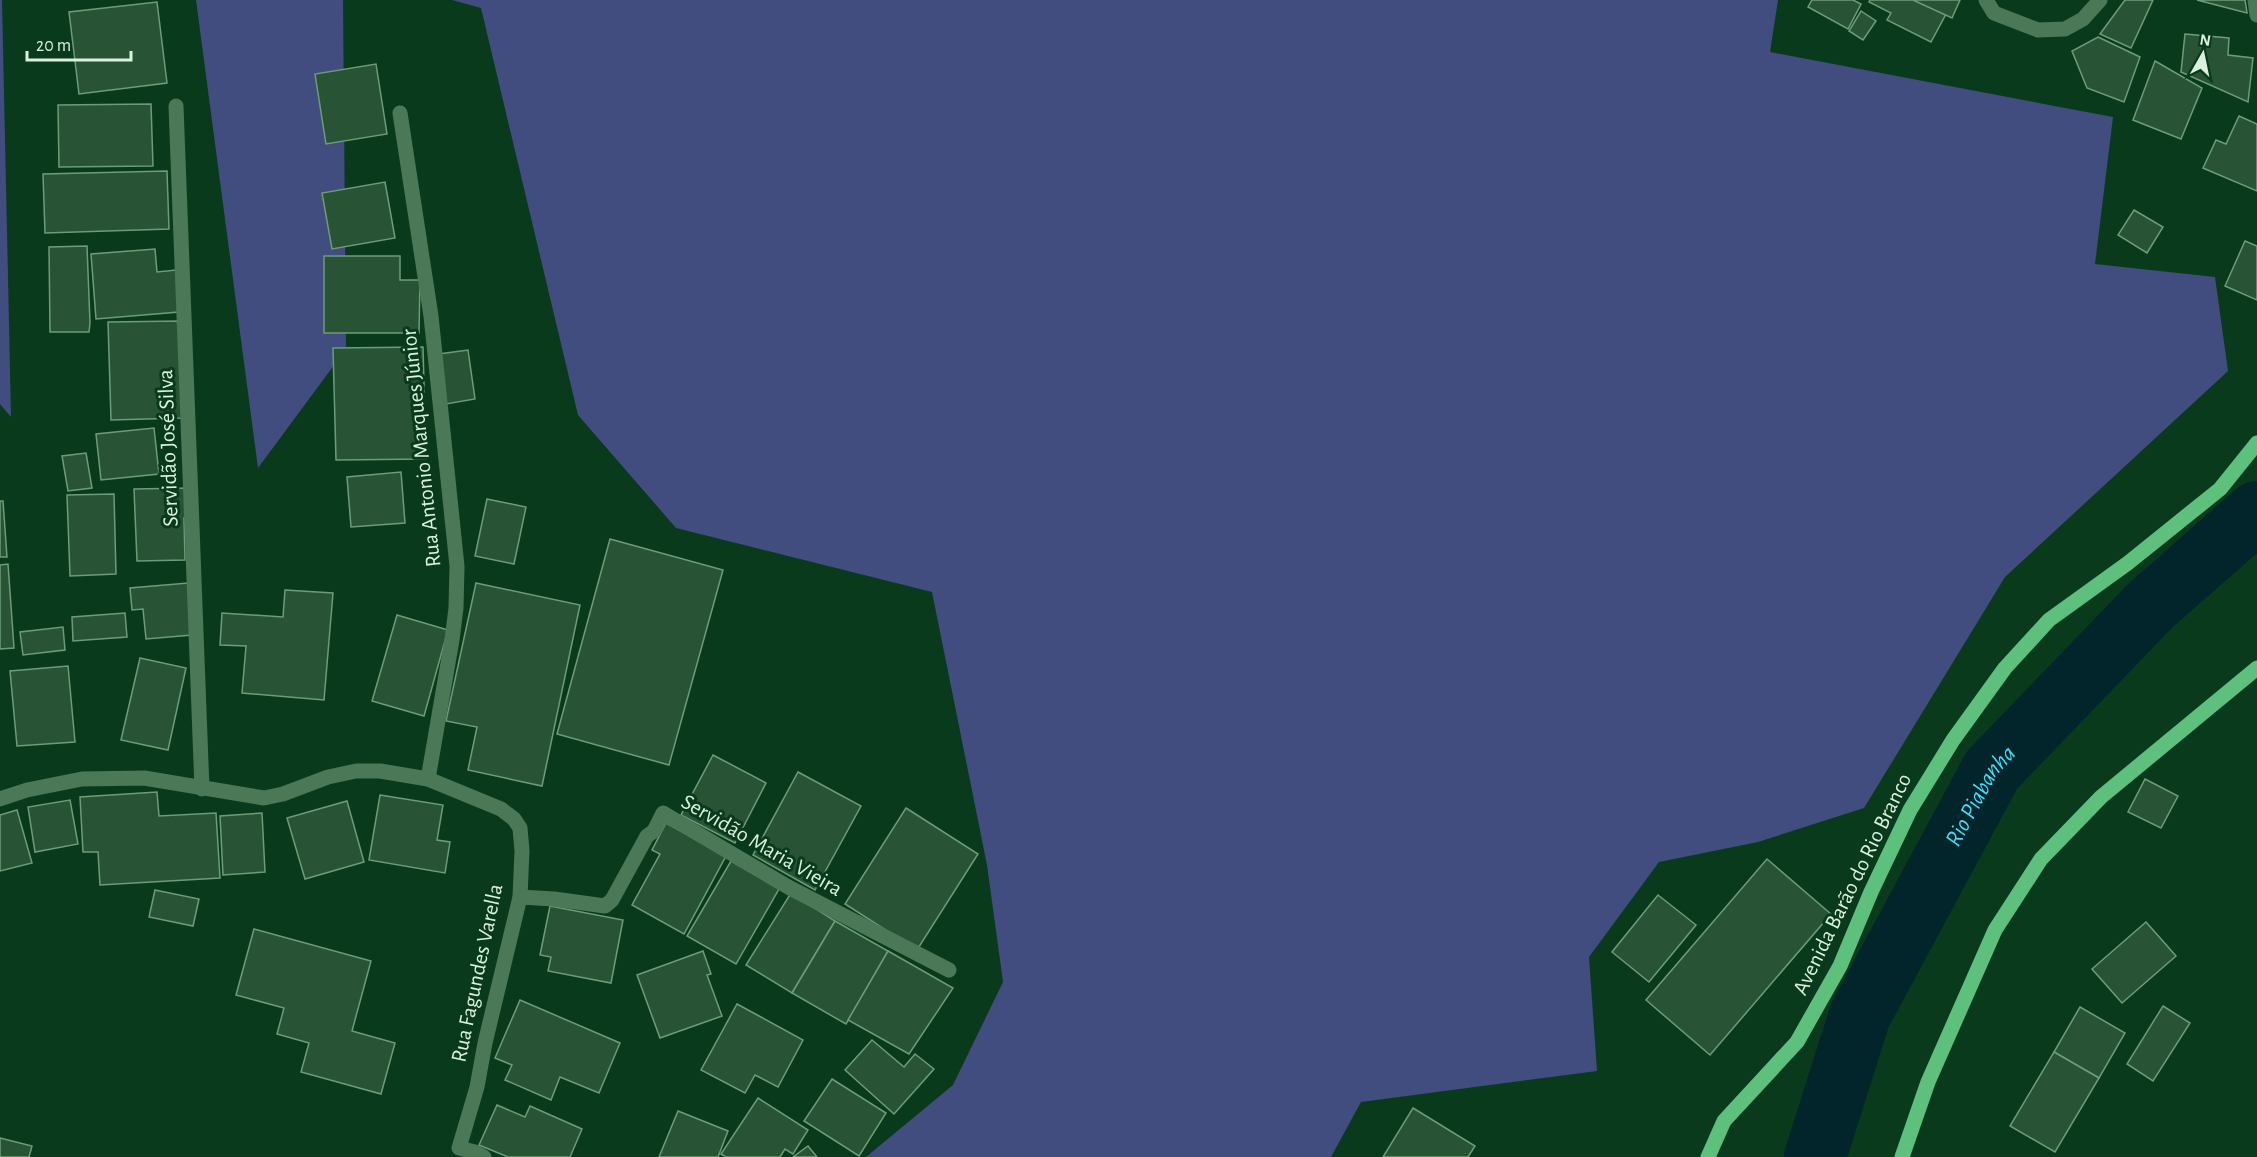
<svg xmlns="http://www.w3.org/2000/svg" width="2257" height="1157" font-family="'Alegreya Sans',sans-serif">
<rect width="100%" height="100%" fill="#0a3a1c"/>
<g fill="#414d7e">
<polygon points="0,0 2,0 11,417 0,404"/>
<polygon points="196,0 343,0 346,349 258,468"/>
<polygon points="452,0 1778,0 1770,52 2113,117 2095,264 2215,277 2228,371 2005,577 1864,808 1758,842 1659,862 1589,957 1597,1071 1361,1102 1331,1157 866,1157 953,1085 1003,982 987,865 932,592 676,528 578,415 481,8"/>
</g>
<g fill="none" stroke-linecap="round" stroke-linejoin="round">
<path stroke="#02252b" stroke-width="62" id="s1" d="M1815,1157L1860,1015L1992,770L2151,605L2257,512"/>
</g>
<g fill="#285435" stroke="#6e9c7a" stroke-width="1.5">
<polygon points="1812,0 1853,0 1861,4 1848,29 1808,7"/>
<polygon points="1870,0 1918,0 1946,14 1931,42 1887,20 1891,13 1869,2"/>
<polygon points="1913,0 1960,0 1952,18"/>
<polygon points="2125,0 2153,0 2131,48 2100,34"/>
<polygon points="2197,0 2245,0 2247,13"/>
<polygon points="157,2 167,83 79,94 69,12"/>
<polygon points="1861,11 1876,21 1863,40 1849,31"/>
<polygon points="2185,34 2229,38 2228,55 2253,58 2248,102 2181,72"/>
<polygon points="2098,37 2140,57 2124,102 2087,88 2072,51"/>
<polygon points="2155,61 2202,88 2181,139 2133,120"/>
<polygon points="376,64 387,134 326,144 315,74"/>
<polygon points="151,104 153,166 59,167 58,105"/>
<polygon points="2239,116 2257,124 2257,191 2203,168 2216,140 2226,144"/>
<polygon points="167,171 169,229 45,233 43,174"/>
<polygon points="385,182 395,238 332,249 322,193"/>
<polygon points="2134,210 2163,227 2147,253 2118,235"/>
<polygon points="2245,241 2257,246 2257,300 2225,286"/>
<polygon points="87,246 90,323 89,332 50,332 49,247"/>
<polygon points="155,249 157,272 176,270 179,312 96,319 91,254"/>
<polygon points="324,256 400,256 400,280 420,280 419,333 324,333"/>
<polygon points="180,321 182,418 111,420 108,322"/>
<polygon points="423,347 426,459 336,460 333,348"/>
<polygon points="468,350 475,399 446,404 439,354"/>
<polygon points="154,428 159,474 101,480 96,434"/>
<polygon points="86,453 92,488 68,491 62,456"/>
<polygon points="401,472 405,523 351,527 347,477"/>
<polygon points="190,488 192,518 184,518 185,560 137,561 134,489"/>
<polygon points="114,494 116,574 70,576 67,495"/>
<polygon points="487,499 526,507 514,564 475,556"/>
<polygon points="0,501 3,501 7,557 0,557"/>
<polygon points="610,539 723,570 669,765 557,734"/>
<polygon points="8,564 14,648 0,649 0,565"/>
<polygon points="188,583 192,635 146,639 143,609 132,610 130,588"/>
<polygon points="476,583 580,605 542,786 468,770 477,727 446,721"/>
<polygon points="285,590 333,593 324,700 242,693 246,646 220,645 222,613 283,617"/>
<polygon points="125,613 127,637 73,641 72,617"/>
<polygon points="397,615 448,630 424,716 372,701"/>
<polygon points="63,627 65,650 23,655 20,632"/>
<polygon points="140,658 186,668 168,750 121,740"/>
<polygon points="68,666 75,742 17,746 10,671"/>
<polygon points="713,755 766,783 735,843 681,815"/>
<polygon points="798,772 861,806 815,890 753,855"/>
<polygon points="2145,779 2178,796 2161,828 2128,812"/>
<polygon points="157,792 159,816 216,813 220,878 100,885 98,852 83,852 80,797"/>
<polygon points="380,795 443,805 437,840 450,842 445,873 369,860"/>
<polygon points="70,800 78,844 35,852 28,807"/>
<polygon points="347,801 364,862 305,879 287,818"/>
<polygon points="906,808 978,854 917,950 845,904"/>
<polygon points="17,810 32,863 0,871 0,815"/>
<polygon points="262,813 265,872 223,875 220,816"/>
<polygon points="666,823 726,856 684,934 632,905 660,854 652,850"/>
<polygon points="1767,859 1831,914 1710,1055 1646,1000"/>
<polygon points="731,861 779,889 736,964 687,936"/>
<polygon points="155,890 199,899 193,926 149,917"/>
<polygon points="791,893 835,921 792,993 746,965"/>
<polygon points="1658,895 1696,925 1649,982 1612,952"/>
<polygon points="550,906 623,920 611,983 548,971 551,957 540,955"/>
<polygon points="835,921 888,951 846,1024 792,993"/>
<polygon points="2146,922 2176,956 2122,1003 2092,969"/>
<polygon points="254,929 371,961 352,1031 395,1043 381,1094 301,1072 309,1043 277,1034 284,1008 236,995"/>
<polygon points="703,951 711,974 707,975 722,1016 660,1038 637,975"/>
<polygon points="888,951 953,988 909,1054 848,1020"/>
<polygon points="520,1000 620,1043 599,1093 560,1077 551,1100 505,1080 512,1065 495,1058"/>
<polygon points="737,1004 803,1040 778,1087 755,1075 745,1093 701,1070"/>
<polygon points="2163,1006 2190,1023 2153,1081 2127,1064"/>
<polygon points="2080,1007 2125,1033 2099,1078 2054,1052"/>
<polygon points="872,1040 904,1067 915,1054 934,1069 894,1114 845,1070"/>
<polygon points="2054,1052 2099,1078 2055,1152 2010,1126"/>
<polygon points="832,1079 886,1113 859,1156 804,1121"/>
<polygon points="758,1098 808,1130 793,1154 785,1149 780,1157 726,1157 721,1154"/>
<polygon points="497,1105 525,1117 530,1106 582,1129 570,1157 508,1157 479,1145"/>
<polygon points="1413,1108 1475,1146 1468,1157 1383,1157"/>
<polygon points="678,1111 728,1131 718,1157 659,1157"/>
<polygon points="0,1138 32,1146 29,1157 0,1157"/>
<polygon points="808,1146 817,1157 793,1157"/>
</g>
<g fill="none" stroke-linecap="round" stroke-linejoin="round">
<g stroke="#4b7857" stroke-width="15">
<polyline points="1986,0 1994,13 2038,30 2065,29 2083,19 2100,0"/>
<polyline points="2255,0 2257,15"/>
<polyline points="176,106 202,789"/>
<polyline points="400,113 431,316 457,566 456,608 452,640 428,779"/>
<polyline points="0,799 27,790 82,779 144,778 264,798 283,794 328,777 356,771 380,771 428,779 501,809 514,819 520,828 522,851 520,897 485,1043 477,1087 459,1148 475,1152 484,1157"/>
<polyline points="520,897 554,899 605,906 612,900 647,836 654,831 663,813 790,888 949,970"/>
</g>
<g stroke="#5dc07c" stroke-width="15">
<polyline points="1708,1157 1724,1121 1797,1042 1840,966 1871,892 1910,810 1953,740 2005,668 2049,620 2128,563 2220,489 2257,443"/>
<polyline points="1902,1157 1928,1082 1995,930 2041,859 2101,797 2257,668"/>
</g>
</g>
<g text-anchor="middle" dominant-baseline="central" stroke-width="6" stroke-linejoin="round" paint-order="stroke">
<g font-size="22" fill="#d9f1de" stroke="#0a3a1c">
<text transform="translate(168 448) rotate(-92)">Servidão José Silva</text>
<text transform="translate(421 448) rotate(-96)">Rua Antonio Marques Júnior</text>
<text transform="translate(762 845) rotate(30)">Servidão Maria Vieira</text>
<text transform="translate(1852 884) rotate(-64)">Avenida Barão do Rio Branco</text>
<text transform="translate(477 973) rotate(-78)">Rua Fagundes Varella</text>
</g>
<g font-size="24" font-style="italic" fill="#41def9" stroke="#0a3a1c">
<text stroke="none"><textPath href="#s1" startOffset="399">Rio Piabanha</textPath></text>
</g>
</g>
<g transform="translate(2203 54) rotate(9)" stroke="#0a3a1c" stroke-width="4.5" paint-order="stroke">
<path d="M0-4.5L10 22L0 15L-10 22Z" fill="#d9f1de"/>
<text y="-9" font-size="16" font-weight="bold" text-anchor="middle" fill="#d9f1de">N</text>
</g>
<path d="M27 51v9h104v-9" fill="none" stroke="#d9f1de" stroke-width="3"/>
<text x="36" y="51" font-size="18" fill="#d9f1de" stroke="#0a3a1c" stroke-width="4.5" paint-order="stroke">20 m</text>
</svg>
